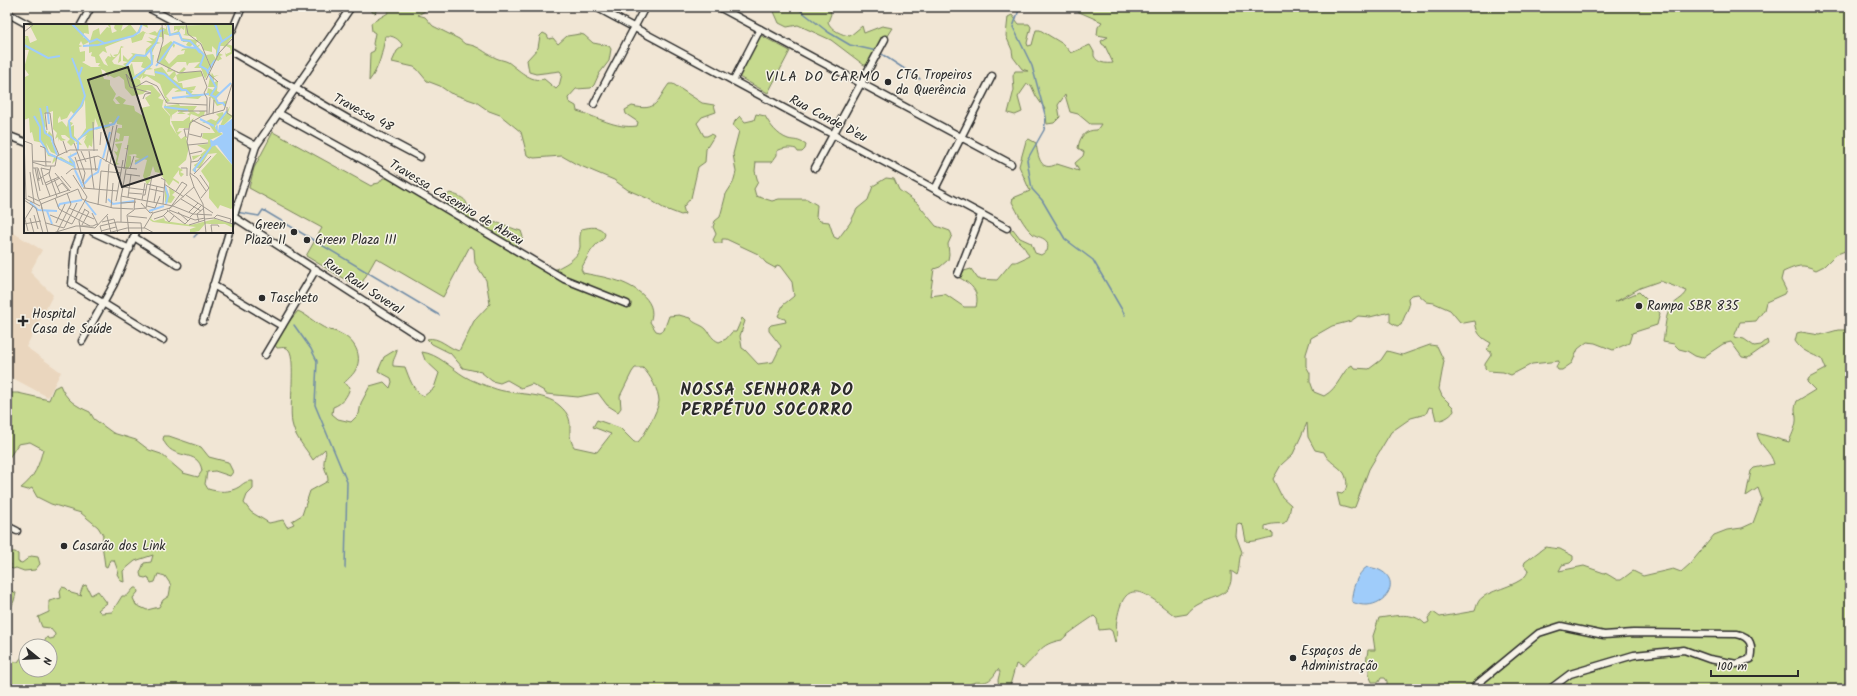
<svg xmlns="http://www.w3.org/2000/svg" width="1857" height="696" font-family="Kalam,sans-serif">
<rect width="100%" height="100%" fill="#f1e6d5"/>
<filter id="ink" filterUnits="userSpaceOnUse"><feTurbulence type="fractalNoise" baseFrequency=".025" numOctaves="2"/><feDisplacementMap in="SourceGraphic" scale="8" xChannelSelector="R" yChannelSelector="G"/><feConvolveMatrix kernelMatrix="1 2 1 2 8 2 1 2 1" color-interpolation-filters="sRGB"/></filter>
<g filter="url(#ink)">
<polygon fill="#ead6be" points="7,229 42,250 30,272 53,295 26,347 61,372 48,397 7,375"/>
<g fill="#c6da8e" stroke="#78825c">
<path d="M372,7H423L425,11L418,15L425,17L433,26L459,39L465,44C481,46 482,52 496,58C500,60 504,60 508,62C518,69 531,83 544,79L556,89L559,86L562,74L560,71L536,74L529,72L527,60L538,48L540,36L543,33L547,35L549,39L553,38L558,44L567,36L580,34L584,35L593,43L609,46L611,49L609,61L599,74L594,85L591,88L576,89L568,98L569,102L576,106L577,111C598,117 615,129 637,126L638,122L626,114L625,110L632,106C658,112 656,101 669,84H673L702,103L714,105L716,112L702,117L697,123L704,136H707L711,134L714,136L706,149L705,162L698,167L691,198L683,207L685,214L681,215L663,208L649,199L628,190L614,180L576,164L562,156L534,158L527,155L521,132L500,115L489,111L476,102L450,93L440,86L427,81L417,69L414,67L392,62L397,51L403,46C399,39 393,35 385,36C383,51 379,69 369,81L370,53L374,51L375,48L373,44L375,33L372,31L371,23L388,13L387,9L384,7L377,9L375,13L372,12Z"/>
<path d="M772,7H829L831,14L828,22C831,30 842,35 850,36L862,26L864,33L882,26L893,28L874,58L867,65H864L831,40L798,25L787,27L779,23Z"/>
<path d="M1079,7H1850V249L1835,255L1824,266L1816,270C1802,263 1797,266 1783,272L1781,280L1786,290L1784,294L1766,302L1764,310L1756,321L1740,322L1734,337L1744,339L1754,346L1761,345L1767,340L1768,344L1748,358L1742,357L1731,342L1723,344L1702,358L1695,356L1687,351L1679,349L1674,344L1663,342C1665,331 1665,319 1669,310C1673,301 1684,299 1687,291L1660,281L1640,288L1615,302L1639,292L1660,313L1657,325L1632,333L1629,343L1613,350L1595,343L1587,342L1578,349L1572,363L1562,370H1558L1556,367L1559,361L1532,364L1511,375L1503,372L1488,371L1485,368V364L1491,355V352L1487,350L1491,343C1480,337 1477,334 1475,321L1464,323L1460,322L1450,310L1434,303L1427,302L1418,294L1411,295L1408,298L1409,306L1401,325L1397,326L1390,322V312L1370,317L1358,316L1351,321L1332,326L1311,338L1306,354V366L1310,373V381L1314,392L1324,396C1339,388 1342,370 1352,365L1354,368L1369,369L1381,360L1387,351L1402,355L1430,345L1437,346L1444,361L1439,389L1442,396L1453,407L1454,411C1450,417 1442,421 1436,420L1433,408L1429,407L1426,414L1411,418L1391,432L1369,469L1355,507L1351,509L1340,506L1337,493L1342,494C1348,490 1348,480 1344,473C1338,465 1328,462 1324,452L1315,450L1308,437L1307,423L1293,454L1281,465L1273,479L1282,497L1291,505C1286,533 1283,519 1265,526V530L1273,533V537C1265,538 1253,543 1246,541L1243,526L1240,523L1237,524L1236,536L1242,552C1238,560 1240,568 1237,575L1231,571C1235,604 1202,593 1187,614L1175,616C1150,597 1125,571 1117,620C1115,628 1119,635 1115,642L1112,631L1109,629L1099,630L1097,619L1094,616C1088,620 1064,636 1062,640C1038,644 1040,654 1023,668L1016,664L1010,685L1003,688L999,687L998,680L1000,672L998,669C986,692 977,675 967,687L971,689H7V656L15,662H18L26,651V670H50V646H42L47,637L50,639L54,638L55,634L50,628L42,627L38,617L49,612V601L61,598L60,591L62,587L66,588L71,593L82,596L80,594L83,586L86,585L91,595L98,591L107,603L98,610L101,613L112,612L122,596H127L134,588H137L138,592L133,598L136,605L147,610L159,607L163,600L169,596L171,585L165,576L158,574L155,582L151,583L148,577L145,578L141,577L140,573L144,563L151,562L153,555L135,561L123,571L124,582L121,581L117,574L118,571L114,560H110L107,567L105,566L102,544L103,535L98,527L81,513L51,504L37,497L32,488L28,490L21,488C35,477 39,465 43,449L30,442L18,444L7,461V393H18L49,400L54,388L60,385C66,400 76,406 90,412L94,419L113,433L136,440L149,450L161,454L183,473L198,477L202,471C199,447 172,463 163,439L164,436H169L201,447L209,457L228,462L233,472L230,476L215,471L207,472L205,484L208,489C218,492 229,493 239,487C244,483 246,481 253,481V489L247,495L244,503L251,512L269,523L283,520L287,527L294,524L292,521L302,515L310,491L328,481C328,473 323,468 324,462C324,457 327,454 325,449L313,460C305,447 295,438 292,423C289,407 296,359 289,350C286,346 281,348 277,348L275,345L281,331L298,311C309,316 317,325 327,329C331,331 337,331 341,334C354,340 363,355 356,369C354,374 348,379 344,383L350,387C348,396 342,404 333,407L332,414L338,419L351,422L359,414L361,403L370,386L384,382L390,388L392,382L391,378L378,371L384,357L397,349C397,356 392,359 393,366L405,367C409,377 413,392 424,396L434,388L439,373L425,360L422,352C438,354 451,368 464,376C472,381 484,385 493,388C513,396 544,391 560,406C578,422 564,430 574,447L597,452L611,434L593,427L597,420L620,428L634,442H638C644,436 658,411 659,401C659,391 650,375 643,368H635L632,372L620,396L621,408L618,412L607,405L598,393L578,397L546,394L544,391L532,384L521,388L507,380L500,383L492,381L481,372L463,368L450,353L432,344L427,339C439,336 448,348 459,351L474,321L490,304L486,280L475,263L474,249L470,246L443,297L376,258L359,288L306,256L322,228L249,188L254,168L273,132L371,186L374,184L379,183L383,178H389L445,206L447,195L450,193C471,200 464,201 472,217C474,221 477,224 480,228C499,217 502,226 521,231L523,237L516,246V250L549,272C560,267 578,260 580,247C580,240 579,236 582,229C590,227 600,225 605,234C603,242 599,241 595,246C589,252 585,262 581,269L583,273C592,275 601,276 611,279C629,283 660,299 650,322L656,331L660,332L664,330L669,316L679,315L690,318C694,324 701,324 706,329C711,335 712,339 719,342L726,339L732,332H736L742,318L745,321L740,336L742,348L745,350L758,364L773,362L781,346L769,331V327L771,325L786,322L785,319L781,318L778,316L783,305L794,296L792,282L780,266L777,265L775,268L766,263L758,254L726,239H722V243H715L713,240L716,234L713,227L715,221L720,217L726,194L733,183L736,172L733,154L739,131L733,126L735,121L740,116L745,122L754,120L756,114L765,116C770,125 777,135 788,139C795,141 798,139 806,145L805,149L802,152H798L796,149C790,147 782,148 777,151V155L772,162H756L755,171L758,182L754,189L756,196L772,201L779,199H807L817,205L816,217L820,221L829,222L834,237L838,239L850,223L857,209L868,200L873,186L886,178L894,179L899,190L917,203L936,226L950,231L952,235L948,244L949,254L948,260L940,267L934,269L930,296L945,294L964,307H976C980,291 971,284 958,277L964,271L971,269L978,279L997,280L1012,262H1016L1029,256C1024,244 1016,241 1010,232L1013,229L1020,238L1031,243L1035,253L1041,255L1047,251C1048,248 1048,245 1047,242C1044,237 1037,237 1033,234C1023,225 1018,213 1012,202L1013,198L1030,191L1019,166L1026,141L1029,139L1036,143C1038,156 1040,173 1057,164L1079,171L1075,163L1083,156L1084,152L1078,148C1080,136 1085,130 1097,130L1101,124H1090L1078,114L1070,112L1065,95L1058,105L1060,117L1054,123L1047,124L1045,109L1036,96L1031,85L1027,84L1018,97L1022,112L1015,115L1008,113L1014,90L1013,76L1015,71H1028L1022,69L1013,57L1012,50L1006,36L1008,17L1012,15L1019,24H1029L1031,27L1027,43L1028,46L1032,45L1036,30H1040L1063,44L1071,53L1090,45L1094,52V56C1097,63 1106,64 1113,63L1105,46L1102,44L1101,41L1108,37L1097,35L1098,27L1102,22L1077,11Z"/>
<polygon points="760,35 790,51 768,93 739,77"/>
<path d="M1838,330H1850V682L1846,689H1387V681L1385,678H1381L1379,682H1372L1369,675V664L1366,662L1368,650H1375L1373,636L1379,618C1395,616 1413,611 1425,624L1429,622L1428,618L1433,612L1440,617L1475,611C1477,605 1478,600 1483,597C1493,589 1527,584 1528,570L1524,565L1525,562L1545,547L1560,549L1573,556V560L1570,563L1562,565L1559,571L1584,566L1607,574L1617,580H1621L1633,571L1643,576L1673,569L1681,572L1690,564L1714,535L1727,530L1742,528L1753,523L1762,499L1758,488L1746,496L1751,471L1754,468L1774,464C1771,451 1759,446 1757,433L1789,442C1792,434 1797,425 1796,417C1795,409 1794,409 1797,401L1815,390L1807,382L1809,378L1826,369L1822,359C1812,354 1801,351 1795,341L1797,333L1801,332L1820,335Z"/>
<polygon points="8,552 15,552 18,554 18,562 22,563 31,556 38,557 40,564 35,570 24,571 16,568 13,569 10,568 11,564 9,562 7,564"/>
<polygon points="7,589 16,593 14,601 9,611 10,614 7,622"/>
</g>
<path fill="#9fccfa" stroke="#718ca7" d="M1367,567C1411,572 1385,617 1352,602C1351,591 1357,573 1367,567Z"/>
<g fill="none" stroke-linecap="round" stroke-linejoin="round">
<g stroke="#718ca7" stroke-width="1.5">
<polyline points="796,7 828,32 850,45 877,51"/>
<polyline points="1020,7 1013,27 1032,66 1046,118 1044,130 1027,160 1032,189 1042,200 1065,239 1093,260 1125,315"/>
<polyline points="880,53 920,79"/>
<polyline points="236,212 259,216 263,210 439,315"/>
<polyline points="194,237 199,232"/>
<polyline points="294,325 311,349 317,361 315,405 347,482 345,568"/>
</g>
<defs>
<g id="minor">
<polyline points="147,7 181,25"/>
<polyline points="596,7 1007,228"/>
<polyline points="719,7 1011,164"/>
<polyline points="7,13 29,25"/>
<polyline points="81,25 91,7"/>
<polyline points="232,31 242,7"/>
<polyline points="232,52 350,120 420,157"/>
<polyline points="733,81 760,29"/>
<polyline points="594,104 645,7"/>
<polyline points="278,113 374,166 564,279 627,304"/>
<polyline points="232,133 256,146"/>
<polyline points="7,135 25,142"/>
<polyline points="815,168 885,39"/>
<polyline points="935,189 992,76"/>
<polyline points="234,217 420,337"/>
<polyline points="232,222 256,146 351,7"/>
<polyline points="81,232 75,248 72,284 163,340"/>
<polyline points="93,232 130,249"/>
<polyline points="134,237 178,265"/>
<polyline points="958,274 981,215"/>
<polyline points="213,285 282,326"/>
<polyline points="203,321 229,232"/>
<polyline points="82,341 114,284 136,232"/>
<polyline points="265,355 316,269"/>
<polyline points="7,526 17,531"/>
<path d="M1473,689L1476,685L1539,633L1561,626L1604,635L1633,633L1737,634C1751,637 1753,645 1750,659L1737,664L1709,659L1684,650L1634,655L1570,674L1550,689"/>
</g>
</defs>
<use href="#minor" stroke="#2b2b2b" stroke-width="9"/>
<use href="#minor" stroke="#f7f3e8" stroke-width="6"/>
<defs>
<polyline id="rail" points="1848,689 1850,684"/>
</defs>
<use href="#rail" stroke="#2b2b2b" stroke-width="3"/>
<use href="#rail" stroke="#f7f3e8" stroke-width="1.5" stroke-dasharray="4.5" stroke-linecap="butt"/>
</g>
</g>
<g fill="#2b2b2b" stroke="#f7f3e8" stroke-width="1.5">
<circle cx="888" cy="82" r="4"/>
<circle cx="294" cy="232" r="4"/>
<circle cx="307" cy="240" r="4"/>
<circle cx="262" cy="298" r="4"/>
<circle cx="1639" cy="306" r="4"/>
<path d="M21 315h4v4h4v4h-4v4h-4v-4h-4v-4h4z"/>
<circle cx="64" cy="546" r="4"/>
<circle cx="1293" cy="658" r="4"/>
</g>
<g text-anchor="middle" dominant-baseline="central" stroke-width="3" stroke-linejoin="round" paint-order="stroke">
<g font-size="13" fill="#2b2b2b" stroke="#f7f3e8" text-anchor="start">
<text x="896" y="75">CTG Tropeiros<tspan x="896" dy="15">da Querência</tspan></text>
<text x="286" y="225" text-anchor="end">Green<tspan x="286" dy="15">Plaza II</tspan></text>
<text x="315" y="240">Green Plaza III</text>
<text x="270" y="298">Tascheto</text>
<text x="1647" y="306">Rampa SBR 835</text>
<text x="32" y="314">Hospital<tspan x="32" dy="15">Casa de Saúde</tspan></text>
<text x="72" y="546">Casarão dos Link</text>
<text x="1301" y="651">Espaços de<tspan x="1301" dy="15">Administração</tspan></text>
</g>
<g font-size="13" fill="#2b2b2b" stroke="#f7f3e8">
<text transform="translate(363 113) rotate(28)">Travessa 48</text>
<text transform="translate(828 119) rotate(28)">Rua Conde D'eu</text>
<text transform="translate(456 203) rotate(31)">Travessa Casemiro de Abreu</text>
<text transform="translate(363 287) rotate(33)">Rua Raul Soveral</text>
</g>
<g font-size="14" letter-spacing="1" fill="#2b2b2b" stroke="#f7f3e8">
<text x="823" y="77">VILA DO CARMO</text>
</g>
<g font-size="17" font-weight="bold" letter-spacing="1" fill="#2b2b2b" stroke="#f7f3e8">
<text x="767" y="390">NOSSA SENHORA DO<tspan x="767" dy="20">PERPÉTUO SOCORRO</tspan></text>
</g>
</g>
<g transform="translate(24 24)">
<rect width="209" height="209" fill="#f1e6d5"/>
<path d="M2,0H10V3V0H64L65,10L60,9L59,13L66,17L69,7L75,4L76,11L83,3L86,4L83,0H86L88,9L93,7L90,4L91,0H99L97,7L106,0L113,9L117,0H123L124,4L118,1L113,11L119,7L124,10L131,7L133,9L137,3L142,5V2L140,1L142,0L144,9L147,12L140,10V16L138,13H133V18L137,19L132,20L127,31L125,27L122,31L128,38L127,31H130L129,39L126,44L129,45L122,46L120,50L131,52L130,45L138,43L145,52L150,47L143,48L144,44L133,37L137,24L147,17L151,21L150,24L148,21L141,35L145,40L154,31L160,30L161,26L157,27L158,25L170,23L169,20L166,23L162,21L164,18H159L156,11L146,10L154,7L153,5L150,7V2L209,0V12L203,20L209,22V29L202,33L201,28L202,30L207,28L206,24L202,22L199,24L200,22H196L195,29L199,31L196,32L198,35L195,36L194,29L195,37L191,36L187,43L182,31L189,30L192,35V26L188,22V28L179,26L178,20L175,17L172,19L173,22L177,20L174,23L181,30L187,44L181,55L177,44H170L176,38L165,39L163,42L162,38H153L145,45L151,47L152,51L157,49H154L152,47L155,48L160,43L162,45L158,49L177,47L179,52L154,58L152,51L149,55L155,59H158L159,64L172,62L170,66H166L169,67L167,70H180L174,75L161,74L166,71L162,70V67L150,68L155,65L149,64L142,72L146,77L141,79L142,82L155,80L156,82H173L169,87L174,90L176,89L175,87H181L180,91L175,93L167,90L166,92L163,90L166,89L164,87L158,88L162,90H153L157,87H154L148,91L147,96L146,91L140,84L142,75L143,74H141L136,60L123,52L118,55L119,51L116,55L112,53L111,51L122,45L117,43L119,38H105L103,41L105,43L108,39L111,53L116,56L117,61H128L137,71L134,74L139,76L140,74L138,83L146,92V100L153,111L147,97H159L166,92V97L170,94L165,104H155L153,108L158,107L154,111L157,115L161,112L164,114H162L165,123L162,136L154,143L159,146L156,148L160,150L157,153L155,150V146L149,154L155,158V160L149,156L145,162L136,149L131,148L129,142L126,152L123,153L127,156L123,161L119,152L123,136L119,135L111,140V136L116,135L111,133L113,131L111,130L104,131L107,132V140L104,145H101L104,126L100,124H103L105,112H100L99,117L91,118L92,114L95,116L96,110L92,108L94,104H98V101L93,100V98L87,101L88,98H85L86,103L80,105L81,98L79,103L72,106L74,102L71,94L68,123L65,121L64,125L60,118L62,113L58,117L63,111L55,115L62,104L61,75L59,82L49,93L47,94L50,90L47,87L43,94L37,96L36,92L34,95V99L38,97L43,103L44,97L49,99L46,103L50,101V112L58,121L52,120L53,116L48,114L51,118L47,122L43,118L46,115L41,111H37L38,114L42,116L37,117L35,115V118L34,113L31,115L33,109L29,105V87L20,90L22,102L20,106L23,107V112L25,107L29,112L27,117L34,131L27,128L22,119L25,129L32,132V136L28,140L30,133L24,132L19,119L10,117L8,108L6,109L5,94L0,96V50L1,53L5,51L0,44L5,26H0V13L2,15L1,12H4L6,19L13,16L6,2ZM161,2V10L159,11L172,13L173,16L157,14L155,7L157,4L160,6ZM121,9L133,12L130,15L124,13L129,17H122L128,20L122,25L121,31L107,29L109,31L104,36L99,31V37L104,38L99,40L101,42L90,40L88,37L96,29L94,39L97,37V24L100,23L97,22L94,30L89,31L92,33H89L86,29L87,33L84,32L81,36L84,42L80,40L75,31L79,27L83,29L81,23L104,14H107L108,19L118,16ZM57,17L59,21L65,18V29L68,28L67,32L71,33L72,39H76L74,42L77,43H67L58,38L61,37V27L56,28L55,23L59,22L55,21ZM77,45L81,47L84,53L85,51L90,54L95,52L100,56L101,64L108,72L119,70L123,66L127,67V70L121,74L126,82L117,84L121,93L111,87L110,82L99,80L102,76L95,72L91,74L96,80H92L89,76L92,70L86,61V56L80,55ZM187,48L188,52V49L190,52L195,51L190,53V58L194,57L193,67L197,69L192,75L194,79L202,77V84L199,80L193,82L188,74L181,69H183L184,64L189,66L191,63H184ZM206,82L204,89L209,92L200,101L196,102L199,95L191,102L192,105L194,100L193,107L199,110L186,116L209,142V183L207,185L196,181L194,185L185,174V159L177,147L193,129L184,130L176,144H172V149L168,146L171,143L170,141L179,135L176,136L177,131L169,136L168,132L176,131L182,126L173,121L184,120V116L178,114L179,109H191L184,99H178L187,95L192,97L195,93L192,90L199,88L200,92ZM98,119L93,139L96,140L91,141L93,132L90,127L93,128L94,125L91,120ZM47,128V131L54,129L46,133L51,138V144L33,134L37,133L45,138ZM141,161L146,173L145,163L151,168L148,171L151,173L147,179L141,178ZM128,191L127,195L130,197L140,194L141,197L167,201L191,195L209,200V204L201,200H182L188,198L174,202L181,200L175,207L166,209V205L161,207L172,203L129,198L126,196Z" fill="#c6da8e" fill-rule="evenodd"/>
<path d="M209,94V142L193,121L187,123L186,115L189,117L199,110L198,108L195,109L191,104L193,100L194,107L195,101H200Z" fill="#9fccfa"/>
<path fill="none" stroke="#9fccfa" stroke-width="2" d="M48,0L66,18L73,15L80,19M144,0L146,11L155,9L158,16L166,17L180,31L176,42L182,45L192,63L187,71L191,73L194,79H199L201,82M191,0L198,17M0,21L24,34L36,32M59,22L74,21L109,12L115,8L118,0M193,32L196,19L209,10M48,34L55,52M102,42L112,31L121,32L132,19L136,7L140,6M132,42L150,18L161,23L172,24L176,29M131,48L140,50L158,66H162L168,72M183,48L191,36M109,55L128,40L127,25M148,74L185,70M191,74L207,59M23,82L25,100M140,83L164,86M16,84L21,109L27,113L33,131M10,92L16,103V116L25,130L49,141M176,95L190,102M193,100L203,87M54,116L65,106L90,100L95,92M54,126V118L47,113L45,97L57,82L61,72L55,52L58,43M79,134L86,108M111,140L124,132M51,145L50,139L45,133L53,129M51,146L59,163M172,148L170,146L187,123M69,151L74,148L77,135M60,160L68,151M141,162L144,172L142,180M84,175L89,180L110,177M61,177L72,191M6,178L14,186L33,187M34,183L36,180L58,176M23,187L28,200M125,187L140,182"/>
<path fill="none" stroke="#a29b91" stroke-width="1" d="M138,0L139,17L133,38L155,49L177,47L183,63L180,69L183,74V91M162,0L164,10L177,20L187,44M0,8L10,0M185,50L194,58M182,56L195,29L209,14M119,75L121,70L127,69L106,63L102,50L112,63L122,57L133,62L143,79L183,81M203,83V89L209,93M154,87H183M185,90L186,73M189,90L190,76M168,96L186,105M69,98L70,127M23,106L21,89H26L30,119L35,131M165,110L177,113L178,109M162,113L160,105H165M0,114L2,175M0,117L8,120L9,149L14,173M39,117L43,129M50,119L61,149L59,159M76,121L77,108M164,121L184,119M16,122L21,124L22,142M57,127L62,138M65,127L70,165M165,130L178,127M70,132L72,147M74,132L93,143L113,145M51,133L61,164M9,137L27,138M53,137L74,132M8,138L21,142H31L33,132L46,126H74M82,138L89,102M167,138L174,137L177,133M86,140L93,101M27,142L25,150L33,173M9,144H14L19,161M11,144L16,167M157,144H163V152M13,145L15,157M100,145L104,121M106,145L110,132M6,148L10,179M31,149L46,167M166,149L173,154L182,167M42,150L48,145H74M101,150L116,152M170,150L187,132M176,151L185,164L177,174M19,152L17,144L26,146M37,152L47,164M19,153L26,172M137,154L141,156L139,180M15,155L26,148M30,155L36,169M21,159L35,153M140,160L160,173M22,161L36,154M33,163L38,159L44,166M99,163L122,166M170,163L179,180L182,209M59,164L94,167M126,165L140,168M105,169L118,170M119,171H121L123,160L140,164M162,171L189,189M4,172L15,177M97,172L149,182L169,190L188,191M14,173L17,180L54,165L58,175L65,178L89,184L109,185M104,173L107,150M0,174L16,182M31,174L35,185L66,202M157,175L177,187M0,176L12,184L19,209M15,176L45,166M118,176L121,159M92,177L99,136M130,178L133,162M82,179L85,140M97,179L112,178M117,179L126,189L129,188M74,181L77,147L97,149M123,182L131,184L136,172M45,184L70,195M87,184L89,159M122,184L128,152M18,185L17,180L24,209M110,185L122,184M145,185L170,163L166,151L167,136L163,118L166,99L178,92L200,86L209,57M143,186L161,200L167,194M145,186L171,196L181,194M154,188L164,197M165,188L174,179M68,189L74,201M10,191L14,205M26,191L48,200M139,191L145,198L150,192M83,192L87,209M104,192L123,194M166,193L178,181M6,194L10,209M190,194L193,191L207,195L206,199M130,195L139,192L144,187M181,195L190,194L209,200M78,198L90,195L94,209M97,198V174L102,145M175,198L173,190L180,184M22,199L40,204M32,199L41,180M0,200L17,197M48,200L63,173L49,151M58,201L65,188L60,185M165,201L181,196M56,202L71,204L84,190M40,204L53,179M120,204L129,189L146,184L163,161L158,158L152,167M4,207L1,195L9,182M77,207L92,203M33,208L47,180L43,169M29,209L52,202H69L73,200M57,209L55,197L61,185M78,209L76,202L93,198L117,199L118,209M84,209L103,204H121L130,209M105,209L103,191L110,186L111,174M188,209L187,201H194L195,203"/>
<path fill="#2b2b2b" fill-opacity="0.15" stroke="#2b2b2b" stroke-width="2" d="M104,43L138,150L98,163L64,56Z"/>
<rect width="209" height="209" fill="none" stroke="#2b2b2b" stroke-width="2"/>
</g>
<rect width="1857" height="696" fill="none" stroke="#f7f3e8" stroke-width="24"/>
<rect x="12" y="12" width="1833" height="672" fill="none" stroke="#2b2b2b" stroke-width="1.5" filter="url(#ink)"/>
<g transform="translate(38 658) rotate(108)"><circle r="19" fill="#f7f3e8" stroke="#a5a39c"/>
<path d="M0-3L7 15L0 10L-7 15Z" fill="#2b2b2b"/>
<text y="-6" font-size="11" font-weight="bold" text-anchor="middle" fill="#2b2b2b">N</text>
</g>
<path d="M1711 670v6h87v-6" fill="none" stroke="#2b2b2b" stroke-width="2"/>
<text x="1717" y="670" font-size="12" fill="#2b2b2b" stroke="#f7f3e8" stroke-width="3" paint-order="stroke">100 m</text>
</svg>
